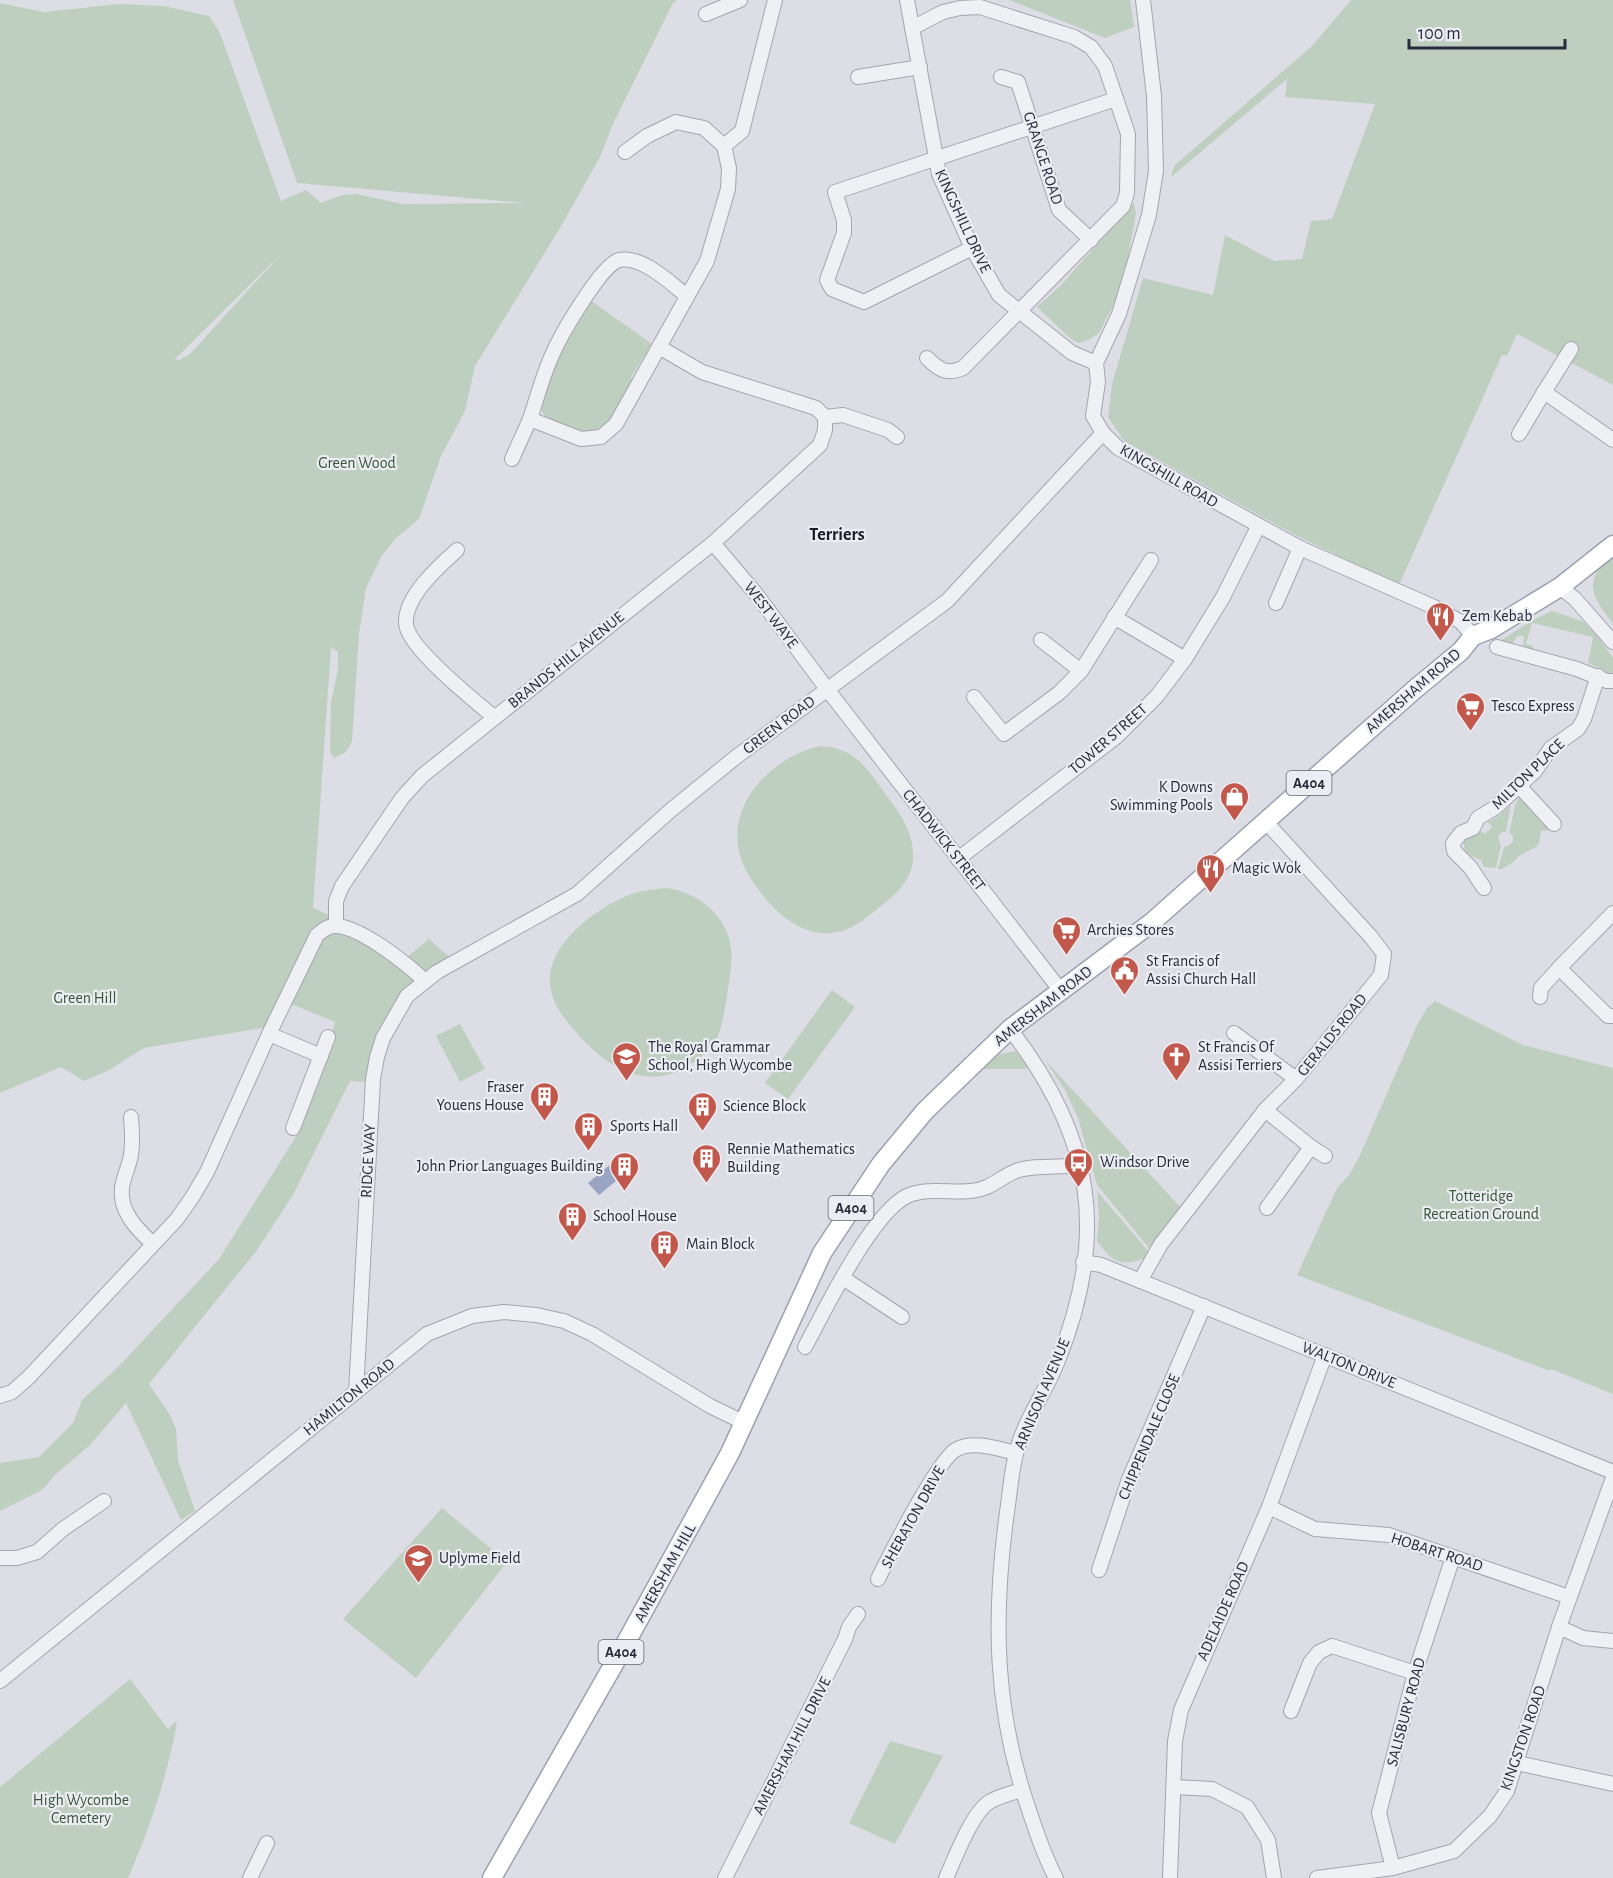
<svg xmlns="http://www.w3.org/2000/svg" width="1613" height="1878" font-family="'Alegreya Sans',sans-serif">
<rect width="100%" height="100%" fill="#dddee5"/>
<g fill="#bfcfbf" fill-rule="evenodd">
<path d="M233,0H677L673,3L612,126L600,157L560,228L475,366L465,411L441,456L419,519L395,539L381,557L366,588L359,634L352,742L346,752L334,758L330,752L331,702L338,670V652L331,647L313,908L345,922V936L406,958L429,939L452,959L399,997L380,1034L367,1082L350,1081L293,1195L257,1250L149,1384L170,1415L176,1429L178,1460L195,1511L181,1520L126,1403L90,1445L55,1475L42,1490L0,1511V1463L39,1457L73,1423L82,1400L120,1365L219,1259L295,1138L316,1089L335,1022L279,999L267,1027L144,1048L109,1070L84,1081L61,1067L0,1093V3L44,12L119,4L164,6L209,16L220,33L281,201L306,190L321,203L342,195L357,194L403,204L525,203L297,183ZM282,253L190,354L179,360L175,359Z"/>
<polygon points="1009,0 1130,0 1134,27 1105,38"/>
<polygon points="1351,0 1613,0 1613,385 1517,334 1507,356 1502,355 1399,585 1297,536 1124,441 1108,417 1112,384 1143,278 1213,295 1225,235 1274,261 1302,259 1311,221 1332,219 1375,104 1285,97 1287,79 1171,177 1174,166 1312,46"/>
<polygon points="1134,203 1136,213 1124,279 1117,298 1099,333 1090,339 1079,343 1071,339 1037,307 1060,286"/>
<path d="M590,300L652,344L631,377L633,383C625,398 618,420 602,429C589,437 549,427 543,413C540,409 541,404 541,399L561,349Z"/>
<path d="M1613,555V624C1592,596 1581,581 1613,555Z"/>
<polygon points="1552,611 1582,621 1597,635 1613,658 1613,675 1588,663 1593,637 1532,623 1526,644 1533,646 1533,650 1523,646 1524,636 1517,636 1513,643 1500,641 1533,620"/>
<path d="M820,746C852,748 864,763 881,788C895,807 912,827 913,852C915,873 902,889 886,902C873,912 861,924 845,930C802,945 766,905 747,872C716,816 765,759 820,746Z"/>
<path d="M1521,795L1551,825V830L1541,831L1539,843L1536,847L1519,856L1513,862L1502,869H1498L1504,847C1511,845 1515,842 1512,835L1509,832C1514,819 1512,805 1521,795Z"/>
<polygon points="1511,805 1506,832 1502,832 1498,837 1501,846 1496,868 1484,867 1481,860 1471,856 1464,849 1464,840 1481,831 1485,834 1492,827 1488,822 1500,815"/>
<path d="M664,888C693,890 723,911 730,942C734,959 729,979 727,996C724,1010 723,1027 716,1040C711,1049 702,1056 694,1062C653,1092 613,1072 582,1039C569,1024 555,1010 551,990C541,950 592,911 624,897C637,891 650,890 664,888Z"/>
<polygon points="832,990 855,1007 788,1099 765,1083"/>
<polygon points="1435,1001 1523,1045 1613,1068 1613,1394 1551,1369 1550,1371 1297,1275 1337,1188 1349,1175 1359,1157 1417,1025 1427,1008"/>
<polygon points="460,1024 485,1069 460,1082 436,1036"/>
<polygon points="1015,1051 1030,1066 1025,1069 982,1069 1000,1054"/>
<polygon points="1045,1060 1181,1208 1149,1248 1097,1185 1078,1118 1065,1090"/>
<path d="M1097,1191L1148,1251L1143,1259C1118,1267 1112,1261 1097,1241L1099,1217Z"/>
<polygon points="442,1508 507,1562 416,1678 343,1619"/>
<path d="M130,1679L168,1729L175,1722L177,1723C167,1777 150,1828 128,1878H0V1787Z"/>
<polygon points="890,1741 943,1756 895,1844 849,1823"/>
</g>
<polygon fill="#9aa4c3" points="624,1153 634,1166 599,1195 588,1183"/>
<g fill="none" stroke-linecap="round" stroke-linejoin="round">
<defs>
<g id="minor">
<polyline points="775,0 742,131 724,146 729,168 728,189 707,261 659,347 702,372 816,408 825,417 843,415 888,430 897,437"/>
<polyline points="907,0 939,174 972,248 999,295 1072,353 1096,363"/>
<polyline points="1143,0 1154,96 1156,171 1149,215 1119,314 1096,363 1098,382 1093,416 1103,433 1118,448 1300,548 1434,607 1461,622 1473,636"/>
<polyline points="706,14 740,0"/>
<path d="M912,28L943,12L960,8L980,7L1074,37L1091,47L1105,66L1128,134L1127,193L1123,206L963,368C947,375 939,370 927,358"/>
<polyline points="858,77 920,67"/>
<polyline points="1001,77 1018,82 1059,210 1091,240"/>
<polyline points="625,152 647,136 676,122 704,128 724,146"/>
<polyline points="972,248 864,302 832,289 827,280 844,233 844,220 835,192 1116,99"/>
<path d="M659,347L616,424L601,437L581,439L530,419C537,398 543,374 553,353C561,335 601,265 619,260C642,255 670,283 687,296"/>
<polyline points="1571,349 1544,392 1613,440"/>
<polyline points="1519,434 1544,392"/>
<polyline points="512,459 530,419"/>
<polyline points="713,543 757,595 827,689 1061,991"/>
<path d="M457,550C439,566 404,597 406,624C408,648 475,701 494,717"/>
<polyline points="1560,587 1575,599 1613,642"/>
<polyline points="1276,603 1300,548"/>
<polyline points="1114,617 1185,659"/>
<polyline points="1041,640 1081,671"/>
<polyline points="1497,647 1577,669 1607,681 1613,681"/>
<polyline points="974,697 1004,734 1059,693 1081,671 1151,560"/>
<polyline points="1519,786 1554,824"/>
<polyline points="958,859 1116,737 1157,696 1185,659 1223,597 1258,527"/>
<polyline points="1484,888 1470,867 1454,851 1453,843 1461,833 1473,828 1478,818 1496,807 1535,771 1551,748 1578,729 1584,719 1598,676"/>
<polyline points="1613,913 1559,968 1608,1016 1613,1016"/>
<polyline points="336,926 336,901 342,886 402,798 422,776 713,543 820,445 825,430 825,417"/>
<polyline points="1540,997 1541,988 1559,968"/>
<path d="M1010,1029C1094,1138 1109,1235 1057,1363C1045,1393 1023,1422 1016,1454C1011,1473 1010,1493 1007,1512C993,1615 994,1708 1028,1807C1036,1831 1044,1856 1056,1878"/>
<polyline points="1234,1033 1296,1079"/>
<polyline points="269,1034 321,1056"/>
<polyline points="1265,1110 1311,1147 1325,1156"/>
<path d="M131,1117C132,1129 133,1142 131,1155C129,1166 124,1176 122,1187C119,1212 137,1229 153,1244"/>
<polyline points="293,1128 328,1037"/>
<polyline points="1267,1208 1311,1147"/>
<polyline points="1083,1262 1101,1265 1613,1472"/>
<polyline points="843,1278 902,1317"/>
<polyline points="1140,1281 1161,1244 1265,1110 1296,1079 1381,975 1384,954 1371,937 1266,822"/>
<path d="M805,1347C825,1310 871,1214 907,1196C926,1187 950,1193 971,1191C991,1189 999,1178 1016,1171C1034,1164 1060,1169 1080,1164"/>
<polyline points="356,1392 373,1079 377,1057 383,1038 407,996 437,972 577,894 671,810 736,757 947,601 1103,433"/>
<path d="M0,1396L12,1392L28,1378L177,1219L193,1196L207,1172L269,1034L317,935C322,931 326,927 333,926C358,924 407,964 425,981"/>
<polyline points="1269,1507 1315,1529 1389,1535 1569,1597"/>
<polyline points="0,1558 17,1558 37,1552 63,1529 104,1501"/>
<polyline points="1099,1570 1129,1479 1204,1306"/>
<path d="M878,1579C890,1555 938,1458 957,1449C973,1440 999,1449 1016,1453"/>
<polyline points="1559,1627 1583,1638 1613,1641"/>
<polyline points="0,1681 427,1334 472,1316 504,1312 536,1315 564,1321 592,1334 710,1406 745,1423"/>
<polyline points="1291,1711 1310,1663 1319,1652 1332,1646 1415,1673"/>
<polyline points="1517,1763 1613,1784"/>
<polyline points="1174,1787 1212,1789 1247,1807 1268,1840 1274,1878"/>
<polyline points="1393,1868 1379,1813 1415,1673 1453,1557"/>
<polyline points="250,1878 267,1843"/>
<polyline points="725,1878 845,1639 849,1627 858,1614"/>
<path d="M946,1878C955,1859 972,1811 991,1801C1000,1796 1012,1793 1022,1790"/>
<polyline points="1170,1878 1175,1741 1181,1710 1269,1507 1325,1355"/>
<polyline points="1317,1878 1393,1868 1454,1851 1490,1816 1507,1791 1559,1627 1613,1478"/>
</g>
<polyline id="major" points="492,1878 623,1648 730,1453 822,1253 881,1164 925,1111 1010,1029 1151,923 1414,690 1461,651 1473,636 1491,629 1560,587 1613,545"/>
</defs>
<use href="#minor" stroke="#a3a4af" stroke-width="16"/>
<use href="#major" stroke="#9da0b0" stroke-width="21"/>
<use href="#minor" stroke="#eff0f4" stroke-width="14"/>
<use href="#major" stroke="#fff" stroke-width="18"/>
</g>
<defs>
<symbol id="restaurant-pin" viewBox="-11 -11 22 30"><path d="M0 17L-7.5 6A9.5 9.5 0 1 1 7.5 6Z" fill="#c1584b" stroke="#ecedf3"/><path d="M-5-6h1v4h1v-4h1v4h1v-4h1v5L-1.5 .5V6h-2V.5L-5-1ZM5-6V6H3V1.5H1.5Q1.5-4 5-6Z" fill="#fff"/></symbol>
<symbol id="supermarket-pin" viewBox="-11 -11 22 30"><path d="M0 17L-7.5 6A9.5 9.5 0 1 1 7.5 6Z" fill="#c1584b" stroke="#ecedf3"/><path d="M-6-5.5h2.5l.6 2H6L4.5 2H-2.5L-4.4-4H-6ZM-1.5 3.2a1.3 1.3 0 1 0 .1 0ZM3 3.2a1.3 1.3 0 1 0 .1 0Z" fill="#fff"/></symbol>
<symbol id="shop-pin" viewBox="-11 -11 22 30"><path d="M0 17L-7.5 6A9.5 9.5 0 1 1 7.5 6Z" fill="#c1584b" stroke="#ecedf3"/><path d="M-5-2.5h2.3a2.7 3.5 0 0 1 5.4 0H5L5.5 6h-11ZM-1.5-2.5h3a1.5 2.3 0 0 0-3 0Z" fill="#fff"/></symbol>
<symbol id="civic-pin" viewBox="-11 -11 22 30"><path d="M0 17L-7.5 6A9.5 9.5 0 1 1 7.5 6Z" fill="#c1584b" stroke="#ecedf3"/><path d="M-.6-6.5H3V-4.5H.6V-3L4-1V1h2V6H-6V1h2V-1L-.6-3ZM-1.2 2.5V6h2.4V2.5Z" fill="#fff"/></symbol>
<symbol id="school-pin" viewBox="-11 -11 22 30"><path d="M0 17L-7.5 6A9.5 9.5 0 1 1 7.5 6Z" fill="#c1584b" stroke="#ecedf3"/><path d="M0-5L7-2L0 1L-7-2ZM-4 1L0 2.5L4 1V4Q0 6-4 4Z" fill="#fff"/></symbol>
<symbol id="church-pin" viewBox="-11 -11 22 30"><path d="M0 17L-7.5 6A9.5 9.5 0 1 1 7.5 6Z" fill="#c1584b" stroke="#ecedf3"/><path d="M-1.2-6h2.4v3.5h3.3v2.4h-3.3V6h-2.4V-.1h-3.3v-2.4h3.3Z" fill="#fff"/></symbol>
<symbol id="building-pin" viewBox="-11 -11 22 30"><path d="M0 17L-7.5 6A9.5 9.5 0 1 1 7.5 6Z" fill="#c1584b" stroke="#ecedf3"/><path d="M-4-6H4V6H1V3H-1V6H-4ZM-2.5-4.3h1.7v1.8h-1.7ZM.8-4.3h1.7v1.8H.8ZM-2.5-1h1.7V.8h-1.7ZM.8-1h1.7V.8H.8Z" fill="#fff"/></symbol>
<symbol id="bus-pin" viewBox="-11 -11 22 30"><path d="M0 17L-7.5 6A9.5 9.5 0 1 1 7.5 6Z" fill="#c1584b" stroke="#ecedf3"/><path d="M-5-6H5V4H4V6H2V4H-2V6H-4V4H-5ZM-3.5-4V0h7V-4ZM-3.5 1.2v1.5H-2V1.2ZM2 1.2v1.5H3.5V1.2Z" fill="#fff"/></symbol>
</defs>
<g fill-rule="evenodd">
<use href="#restaurant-pin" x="1424" y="600" width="33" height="45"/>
<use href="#supermarket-pin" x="1454" y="690" width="33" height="45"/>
<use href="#shop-pin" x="1218" y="780" width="33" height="45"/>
<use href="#restaurant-pin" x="1194" y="852" width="33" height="45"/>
<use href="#supermarket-pin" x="1050" y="914" width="33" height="45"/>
<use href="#civic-pin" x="1108" y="954" width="33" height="45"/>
<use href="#school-pin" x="610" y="1040" width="33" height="45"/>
<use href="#church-pin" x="1160" y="1040" width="33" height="45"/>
<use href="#building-pin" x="528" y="1080" width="33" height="45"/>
<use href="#building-pin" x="686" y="1090" width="33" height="45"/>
<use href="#building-pin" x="572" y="1110" width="33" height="45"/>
<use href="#building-pin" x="690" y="1142" width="33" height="45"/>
<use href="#bus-pin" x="1062" y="1146" width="33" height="45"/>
<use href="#building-pin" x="608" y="1150" width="33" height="45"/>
<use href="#building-pin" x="556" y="1200" width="33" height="45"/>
<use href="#building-pin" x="648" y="1228" width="33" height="45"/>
<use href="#school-pin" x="402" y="1542" width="33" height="45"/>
</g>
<g text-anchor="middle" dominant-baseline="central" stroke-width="4.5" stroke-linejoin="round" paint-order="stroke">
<g fill="#ecedf3" stroke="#636472" stroke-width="1.5">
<rect x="1286.5" y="771" width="45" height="24" rx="4.5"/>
<rect x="828.5" y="1196" width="45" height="24" rx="4.5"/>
<rect x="598.5" y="1640" width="45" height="24" rx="4.5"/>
</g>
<g font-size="15" font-weight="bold" fill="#282a3b">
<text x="1309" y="783">A404</text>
<text x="851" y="1208">A404</text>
<text x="621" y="1652">A404</text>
</g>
<g font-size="16" fill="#282a3b" stroke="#ecedf3">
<text transform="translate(1043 158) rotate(72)">GRANGE ROAD</text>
<text transform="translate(963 221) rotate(65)">KINGSHILL DRIVE</text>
<text transform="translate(1169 476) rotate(30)">KINGSHILL ROAD</text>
<text transform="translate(771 615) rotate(53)">WEST WAYE</text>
<text transform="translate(566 660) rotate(-39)">BRANDS HILL AVENUE</text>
<text transform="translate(1413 691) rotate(-41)">AMERSHAM ROAD</text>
<text transform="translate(779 725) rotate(-37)">GREEN ROAD</text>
<text transform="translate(1108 739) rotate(-41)">TOWER STREET</text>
<text transform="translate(1528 774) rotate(-44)">MILTON PLACE</text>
<text transform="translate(944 840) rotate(52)">CHADWICK STREET</text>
<text transform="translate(1043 1006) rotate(-38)">AMERSHAM ROAD</text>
<text transform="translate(1332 1035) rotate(-51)">GERALDS ROAD</text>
<text transform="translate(368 1161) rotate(-87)">RIDGE WAY</text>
<text transform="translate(1349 1365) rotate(22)">WALTON DRIVE</text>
<text transform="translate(1042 1394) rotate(-67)">ARNISON AVENUE</text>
<text transform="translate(349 1397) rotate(-39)">HAMILTON ROAD</text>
<text transform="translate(1149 1437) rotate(-67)">CHIPPENDALE CLOSE</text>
<text transform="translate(913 1517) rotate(-61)">SHERATON DRIVE</text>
<text transform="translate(1437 1552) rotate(18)">HOBART ROAD</text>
<text transform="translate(665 1573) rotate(-61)">AMERSHAM HILL</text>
<text transform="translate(1223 1611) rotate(-66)">ADELAIDE ROAD</text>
<text transform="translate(1406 1712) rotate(-75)">SALISBURY ROAD</text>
<text transform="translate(1523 1738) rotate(-71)">KINGSTON ROAD</text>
<text transform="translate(792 1746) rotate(-63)">AMERSHAM HILL DRIVE</text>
</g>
<g font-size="16" fill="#365539" stroke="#ecedf3">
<text x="357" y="463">Green Wood</text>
<text x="85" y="998">Green Hill</text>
<text x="1481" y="1196">Totteridge<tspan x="1481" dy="18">Recreation Ground</tspan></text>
<text x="81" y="1800">High Wycombe<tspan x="81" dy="18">Cemetery</tspan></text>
</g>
<g font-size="16" fill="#282a3b" stroke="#ecedf3" text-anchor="start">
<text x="1462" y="616">Zem Kebab</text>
<text x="1491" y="706">Tesco Express</text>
<text x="1213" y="787" text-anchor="end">K Downs<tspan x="1213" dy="18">Swimming Pools</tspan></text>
<text x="1232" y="868">Magic Wok</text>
<text x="1087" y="930">Archies Stores</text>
<text x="1146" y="961">St Francis of<tspan x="1146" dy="18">Assisi Church Hall</tspan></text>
<text x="648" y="1047">The Royal Grammar<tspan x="648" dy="18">School, High Wycombe</tspan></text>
<text x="1198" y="1047">St Francis Of<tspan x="1198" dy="18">Assisi Terriers</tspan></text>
<text x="524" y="1087" text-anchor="end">Fraser<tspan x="524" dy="18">Youens House</tspan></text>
<text x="723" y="1106">Science Block</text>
<text x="610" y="1126">Sports Hall</text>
<text x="727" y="1149">Rennie Mathematics<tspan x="727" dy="18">Building</tspan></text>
<text x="1100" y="1162">Windsor Drive</text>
<text x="603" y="1166" text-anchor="end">John Prior Languages Building</text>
<text x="593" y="1216">School House</text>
<text x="686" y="1244">Main Block</text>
<text x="439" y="1558">Uplyme Field</text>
</g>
<g font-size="18" font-weight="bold" fill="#1a1b2b" stroke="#ecedf3">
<text x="837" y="535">Terriers</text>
</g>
</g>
<path d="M1409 39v9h156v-9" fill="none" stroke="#282a3b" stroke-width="3"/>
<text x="1418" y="39" font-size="18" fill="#282a3b" stroke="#ecedf3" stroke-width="4.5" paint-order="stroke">100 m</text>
</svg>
